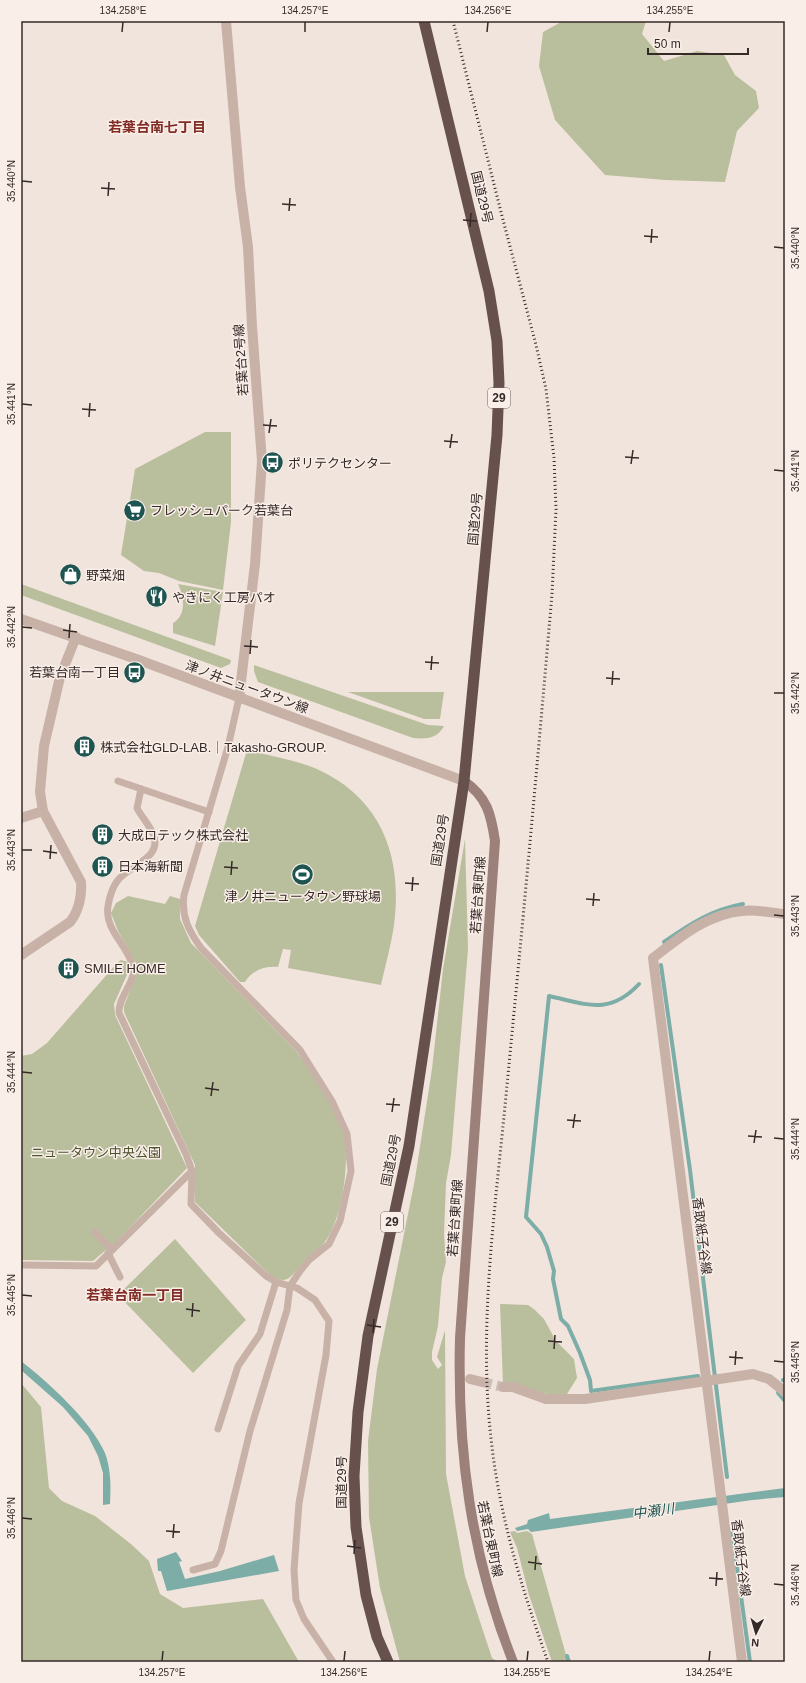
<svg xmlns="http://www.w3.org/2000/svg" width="806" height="1683" font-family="Helvetica,'Noto Sans JP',sans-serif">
<rect width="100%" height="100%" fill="#f1e4dc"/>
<g fill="#b9bf9c">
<polygon points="563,21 646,21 642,34 664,61 697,51 724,55 735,75 756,91 759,108 737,131 725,182 665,180 605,175 555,120 539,66 543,32"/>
<polygon points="205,432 231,432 231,522 223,590 179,581 159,573 144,571 121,555 135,469"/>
<polygon points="21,584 231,660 230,664 221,668 21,595"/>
<path d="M178,584L223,592L215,646L173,633V623C187,615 184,597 178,584Z"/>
<path d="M254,665L428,725L444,726C437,739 426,739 413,738L258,682L254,671Z"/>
<polygon points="348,692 444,692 440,719 424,719"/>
<path d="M247,750C270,756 296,760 317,769C379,797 401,852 395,916C393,939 386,962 381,985L288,968L291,950L283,949L278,967C265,966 252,970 245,982H240L199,935L195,926Z"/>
<polygon points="465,839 468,949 451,1155 446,1183 444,1234 446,1262 442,1278 438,1326 432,1352 432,1360 438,1369 442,1365 437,1357 445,1330 446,1474 465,1576 492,1658 498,1662 400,1662 380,1588 369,1517 368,1441 377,1369 415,1179 432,1069 443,969"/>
<path d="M128,896L165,904L170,896L180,899V919L191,943L296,1051C311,1071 339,1111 344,1135C350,1162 342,1221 324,1243C318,1251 308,1256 302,1264C291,1275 289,1286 271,1276L195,1202V1165L124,1012V1006L137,973L136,963L118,931L111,913L116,903Z"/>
<polygon points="121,960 128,962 129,970 114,1004 115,1015 187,1168 112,1246 95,1229 92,1232 107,1249 93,1261 21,1260 21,1056 32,1054 47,1043 117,963"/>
<polygon points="175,1239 246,1320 193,1373 118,1295"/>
<polygon points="500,1304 528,1305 535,1310 544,1319 556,1341 574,1359 577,1378 567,1394 561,1397 503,1384"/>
<polygon points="21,1383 41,1407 49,1488 62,1501 95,1516 131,1544 149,1561 160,1594 183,1608 263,1599 299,1662 21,1662"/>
<polygon points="515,1531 517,1533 527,1531 532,1534 568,1662 552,1662 529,1595 517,1548 510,1532"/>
</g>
<g fill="#7cada7">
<path d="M21,1361C48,1382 91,1421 105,1453C111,1469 111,1487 110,1504L103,1505V1473L98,1456L88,1436L63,1407L21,1370Z"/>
<polygon points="785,1488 785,1497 752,1500 531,1532 528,1529 517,1531 515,1528 527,1524 528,1520 549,1513 550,1519"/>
<polygon points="176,1552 182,1561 179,1562 185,1579 220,1571 274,1555 279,1571 167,1591 161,1571 158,1571 157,1559"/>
</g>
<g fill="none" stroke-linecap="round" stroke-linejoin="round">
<g stroke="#7cada7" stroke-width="4">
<path d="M664,942C690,924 711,910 743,904"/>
<polyline points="661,965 690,1170 727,1477"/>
<path d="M639,984C609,1016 586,1004 549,996L526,1217L541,1234L547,1247L554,1271L553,1279L561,1319L568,1326L580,1353L590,1380L591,1391L698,1376"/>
<polyline points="783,1380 785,1379"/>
<polyline points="778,1393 785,1401"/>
<polyline points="732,1530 750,1662"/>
<polyline points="567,1656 569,1662"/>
</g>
<polyline stroke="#ccbfb8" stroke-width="10" stroke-dasharray="10 5" stroke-linecap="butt" points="482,1382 503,1387"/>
<g stroke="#c8b2a8" stroke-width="7">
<polyline points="118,781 209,812"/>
<path d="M141,789L137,808C142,818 151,826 154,837C161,858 129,866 118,880C113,886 109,898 108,906C104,930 128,945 133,967C136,982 118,997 119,1013L186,1154L192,1171L191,1204L219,1233L266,1276L276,1282L297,1288L315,1300L329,1321L326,1355L299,1503L294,1570L296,1600L304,1619L333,1662"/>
<polyline points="95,1232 112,1250"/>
<polyline points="108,1253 120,1277"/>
<polyline points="21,1265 96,1266 192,1171"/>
<polyline points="218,1429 238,1366 260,1334 276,1282"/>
<path d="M193,1570L215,1564L221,1551L250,1431L287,1310L290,1286L300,1271L309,1260L329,1244L340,1221L351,1171L347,1134L332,1101L300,1050L201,948C189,931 181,917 184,895L228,747L239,698"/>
</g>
<g stroke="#c8b2a8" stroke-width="10">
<polyline points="21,818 43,811"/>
<path d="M21,955L70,922C79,911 82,895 81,882L43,811L40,792L44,746L60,677L76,637"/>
<polyline points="470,1379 482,1382"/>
<polyline points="503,1387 513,1387 546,1399 585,1399 753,1374 769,1379 785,1392"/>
<path d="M742,1662L653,958C679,938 707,914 742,911C755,909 771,913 785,914"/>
</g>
<g stroke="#c8b2a8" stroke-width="10">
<polyline points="226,21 240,187 248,247 252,326 262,461 255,564 239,698"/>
<polyline points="21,619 139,660 464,781"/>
</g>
<path stroke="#9c817a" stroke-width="10" d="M464,781C487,797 491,814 495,841L460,1338C457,1453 471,1555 513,1662"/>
<polyline stroke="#66514d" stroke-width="11" points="388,1662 377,1637 366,1595 356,1527 354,1476 358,1412 368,1336 409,1146 464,781 497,435 499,383 497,341 489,291 424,21"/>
<path stroke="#362a28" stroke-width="3" stroke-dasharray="1 3" stroke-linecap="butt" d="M453,21L502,216L536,345L546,389L554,458L556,509L552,594C538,758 523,921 507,1085C496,1205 477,1327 492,1447C501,1522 523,1592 548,1662"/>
</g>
<path fill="none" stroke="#362a28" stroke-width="1.5" d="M122,32L123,22M305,32V22M487,32L488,22M669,32L670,22M22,181L32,182M101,188L115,189M108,196L109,182M282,204L296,205M289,211L290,198M463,220L477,221M470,227L471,213M644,236L658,237M651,243L652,229M774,247L784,248M22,404L32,405M82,409L96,410M89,417L90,403M263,425L277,426M269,433L271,419M444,441L458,442M450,448L452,434M625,457L639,458M631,464L633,450M774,470L784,471M22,627L32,628M63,630L77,632M69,638L70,624M244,646L258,647M250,654L251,640M425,662L439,663M431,670L432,656M606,678L620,679M612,685L613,671M774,693H784M22,850H32M43,851L57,853M50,859L51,845M224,867L238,868M231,875L232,861M405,883L419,884M412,891L413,877M586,899L600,900M593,906L594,893M774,915L784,916M22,1072L32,1073M205,1088L219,1090M211,1096L213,1082M386,1104L400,1105M392,1112L394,1098M567,1120L581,1121M573,1128L575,1114M748,1136L762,1137M774,1138L784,1139M754,1143L756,1130M22,1295L32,1296M186,1309L200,1311M192,1317L193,1303M367,1325L381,1327M373,1333L374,1319M548,1341L562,1342M554,1349L555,1335M729,1357L743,1358M774,1361L784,1362M735,1365L736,1351M22,1518L32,1519M166,1531L180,1532M173,1538L174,1524M347,1546L361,1548M354,1554L355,1540M528,1562L542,1564M535,1570L536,1556M709,1578L723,1579M774,1584L784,1585M716,1586L717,1572M162,1661L163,1651M344,1661L345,1651M527,1661L528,1651M709,1661L710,1651"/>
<defs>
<symbol id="bus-disc" viewBox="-11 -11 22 22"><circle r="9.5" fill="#1f5551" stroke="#f9eee8"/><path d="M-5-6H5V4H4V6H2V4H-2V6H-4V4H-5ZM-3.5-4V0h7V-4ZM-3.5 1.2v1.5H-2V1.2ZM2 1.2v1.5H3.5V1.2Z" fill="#fff"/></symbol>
<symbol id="supermarket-disc" viewBox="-11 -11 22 22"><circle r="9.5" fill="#1f5551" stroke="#f9eee8"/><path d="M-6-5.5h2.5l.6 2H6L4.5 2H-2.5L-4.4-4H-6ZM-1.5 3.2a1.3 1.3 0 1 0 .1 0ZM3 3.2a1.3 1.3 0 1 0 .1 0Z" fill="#fff"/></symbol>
<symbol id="shop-disc" viewBox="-11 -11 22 22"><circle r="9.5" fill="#1f5551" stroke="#f9eee8"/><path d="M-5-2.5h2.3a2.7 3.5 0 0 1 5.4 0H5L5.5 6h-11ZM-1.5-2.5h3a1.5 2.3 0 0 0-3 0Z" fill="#fff"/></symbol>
<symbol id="restaurant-disc" viewBox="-11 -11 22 22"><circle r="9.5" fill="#1f5551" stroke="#f9eee8"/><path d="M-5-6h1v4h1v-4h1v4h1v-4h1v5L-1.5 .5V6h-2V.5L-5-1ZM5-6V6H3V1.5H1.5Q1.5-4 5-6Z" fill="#fff"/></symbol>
<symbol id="building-disc" viewBox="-11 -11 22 22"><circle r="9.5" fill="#1f5551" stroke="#f9eee8"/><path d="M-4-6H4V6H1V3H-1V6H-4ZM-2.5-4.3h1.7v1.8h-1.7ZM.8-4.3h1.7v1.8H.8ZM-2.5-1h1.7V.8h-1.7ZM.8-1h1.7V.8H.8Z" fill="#fff"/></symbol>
<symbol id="stadium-disc" viewBox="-11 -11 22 22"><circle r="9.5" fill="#1f5551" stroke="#f9eee8"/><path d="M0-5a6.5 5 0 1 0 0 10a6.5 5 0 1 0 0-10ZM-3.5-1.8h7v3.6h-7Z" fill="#fff"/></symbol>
</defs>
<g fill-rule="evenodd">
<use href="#bus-disc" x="260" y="450" width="25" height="25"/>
<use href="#supermarket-disc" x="122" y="498" width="25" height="25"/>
<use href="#shop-disc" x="58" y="562" width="25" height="25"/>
<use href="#restaurant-disc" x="144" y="584" width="25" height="25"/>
<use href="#bus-disc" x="122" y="660" width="25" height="25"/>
<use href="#building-disc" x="72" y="734" width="25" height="25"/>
<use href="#building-disc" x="90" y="822" width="25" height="25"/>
<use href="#building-disc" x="90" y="854" width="25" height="25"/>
<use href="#stadium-disc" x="290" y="862" width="25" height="25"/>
<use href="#building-disc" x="56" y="956" width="25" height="25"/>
</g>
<g text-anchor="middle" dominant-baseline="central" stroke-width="3" stroke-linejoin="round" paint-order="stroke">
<g fill="#f9eee8" stroke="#706562" stroke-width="1">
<rect x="488" y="388" width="22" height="20" rx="3"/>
<rect x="381" y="1212" width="22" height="20" rx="3"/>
</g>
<g font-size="12" font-weight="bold" fill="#362a28">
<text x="499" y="398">29</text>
<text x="392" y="1222">29</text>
</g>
<g font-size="13" fill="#362a28" stroke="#f9eee8">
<text transform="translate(482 197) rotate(76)">国道29号</text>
<text transform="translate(241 360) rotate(-94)">若葉台2号線</text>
<text transform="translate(475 519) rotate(-85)">国道29号</text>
<text transform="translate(247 687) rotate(20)">津ノ井ニュータウン線</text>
<text transform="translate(440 840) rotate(-81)">国道29号</text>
<text transform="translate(478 895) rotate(-86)">若葉台東町線</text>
<text transform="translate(391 1160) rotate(-79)">国道29号</text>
<text transform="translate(455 1218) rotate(-86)">若葉台東町線</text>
<text transform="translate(702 1236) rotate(83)">香取紙子谷線</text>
<text transform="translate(341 1482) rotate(-90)">国道29号</text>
<text transform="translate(490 1539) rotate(78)">若葉台東町線</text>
<text transform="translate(741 1558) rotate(83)">香取紙子谷線</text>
</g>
<g font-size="13" fill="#362a28" stroke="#f9eee8" text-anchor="start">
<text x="288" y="463">ポリテクセンター</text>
<text x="150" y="510">フレッシュパーク若葉台</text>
<text x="86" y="575">野菜畑</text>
<text x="172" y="597">やきにく工房パオ</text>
<text x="120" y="672" text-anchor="end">若葉台南一丁目</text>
<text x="100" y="747">株式会社GLD-LAB.｜Takasho-GROUP.</text>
<text x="118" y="835">大成ロテック株式会社</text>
<text x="118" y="866">日本海新聞</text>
<text x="303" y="896" text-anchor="middle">津ノ井ニュータウン野球場</text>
<text x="84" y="968">SMILE HOME</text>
</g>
<g font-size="13" fill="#4b532d" stroke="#f9eee8">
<text x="96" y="1152">ニュータウン中央公園</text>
</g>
<g font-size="14" font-weight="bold" fill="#812c25" stroke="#f9eee8">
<text x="157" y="127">若葉台南七丁目</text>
<text x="135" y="1295">若葉台南一丁目</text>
</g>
<g font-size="14" font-style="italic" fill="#1f5551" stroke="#f9eee8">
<text transform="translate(653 1511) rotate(-8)">中瀬川</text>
</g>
</g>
<rect width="806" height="1683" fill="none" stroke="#f9eee8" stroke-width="44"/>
<g transform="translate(756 1633) rotate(185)" stroke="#f9eee8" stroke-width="3" paint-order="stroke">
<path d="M0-3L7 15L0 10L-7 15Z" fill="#362a28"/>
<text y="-6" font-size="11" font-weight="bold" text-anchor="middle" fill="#362a28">N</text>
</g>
<path d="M648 48v6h100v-6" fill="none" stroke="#362a28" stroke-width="2"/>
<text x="654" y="48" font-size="12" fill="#362a28" stroke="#f9eee8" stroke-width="3" paint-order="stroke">50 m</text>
<rect x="22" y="22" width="762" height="1639" fill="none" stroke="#362a28" stroke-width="1.5"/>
<g font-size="10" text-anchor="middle" fill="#362a28">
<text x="123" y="14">134.258°E</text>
<text x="305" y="14">134.257°E</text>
<text x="488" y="14">134.256°E</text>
<text x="670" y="14">134.255°E</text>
<text transform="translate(11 181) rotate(-90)" y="4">35.440°N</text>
<text transform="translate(795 248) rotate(-90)" y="4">35.440°N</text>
<text transform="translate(11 404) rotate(-90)" y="4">35.441°N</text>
<text transform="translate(795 471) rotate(-90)" y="4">35.441°N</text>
<text transform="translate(11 627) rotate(-90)" y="4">35.442°N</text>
<text transform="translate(795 693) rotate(-90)" y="4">35.442°N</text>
<text transform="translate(11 850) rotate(-90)" y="4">35.443°N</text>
<text transform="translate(795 916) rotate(-90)" y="4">35.443°N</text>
<text transform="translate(11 1072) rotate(-90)" y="4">35.444°N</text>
<text transform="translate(795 1139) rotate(-90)" y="4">35.444°N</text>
<text transform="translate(11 1295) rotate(-90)" y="4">35.445°N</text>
<text transform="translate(795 1362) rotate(-90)" y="4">35.445°N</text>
<text transform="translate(11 1518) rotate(-90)" y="4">35.446°N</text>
<text transform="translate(795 1585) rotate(-90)" y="4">35.446°N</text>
<text x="162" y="1676">134.257°E</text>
<text x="344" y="1676">134.256°E</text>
<text x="527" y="1676">134.255°E</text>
<text x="709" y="1676">134.254°E</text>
</g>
</svg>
